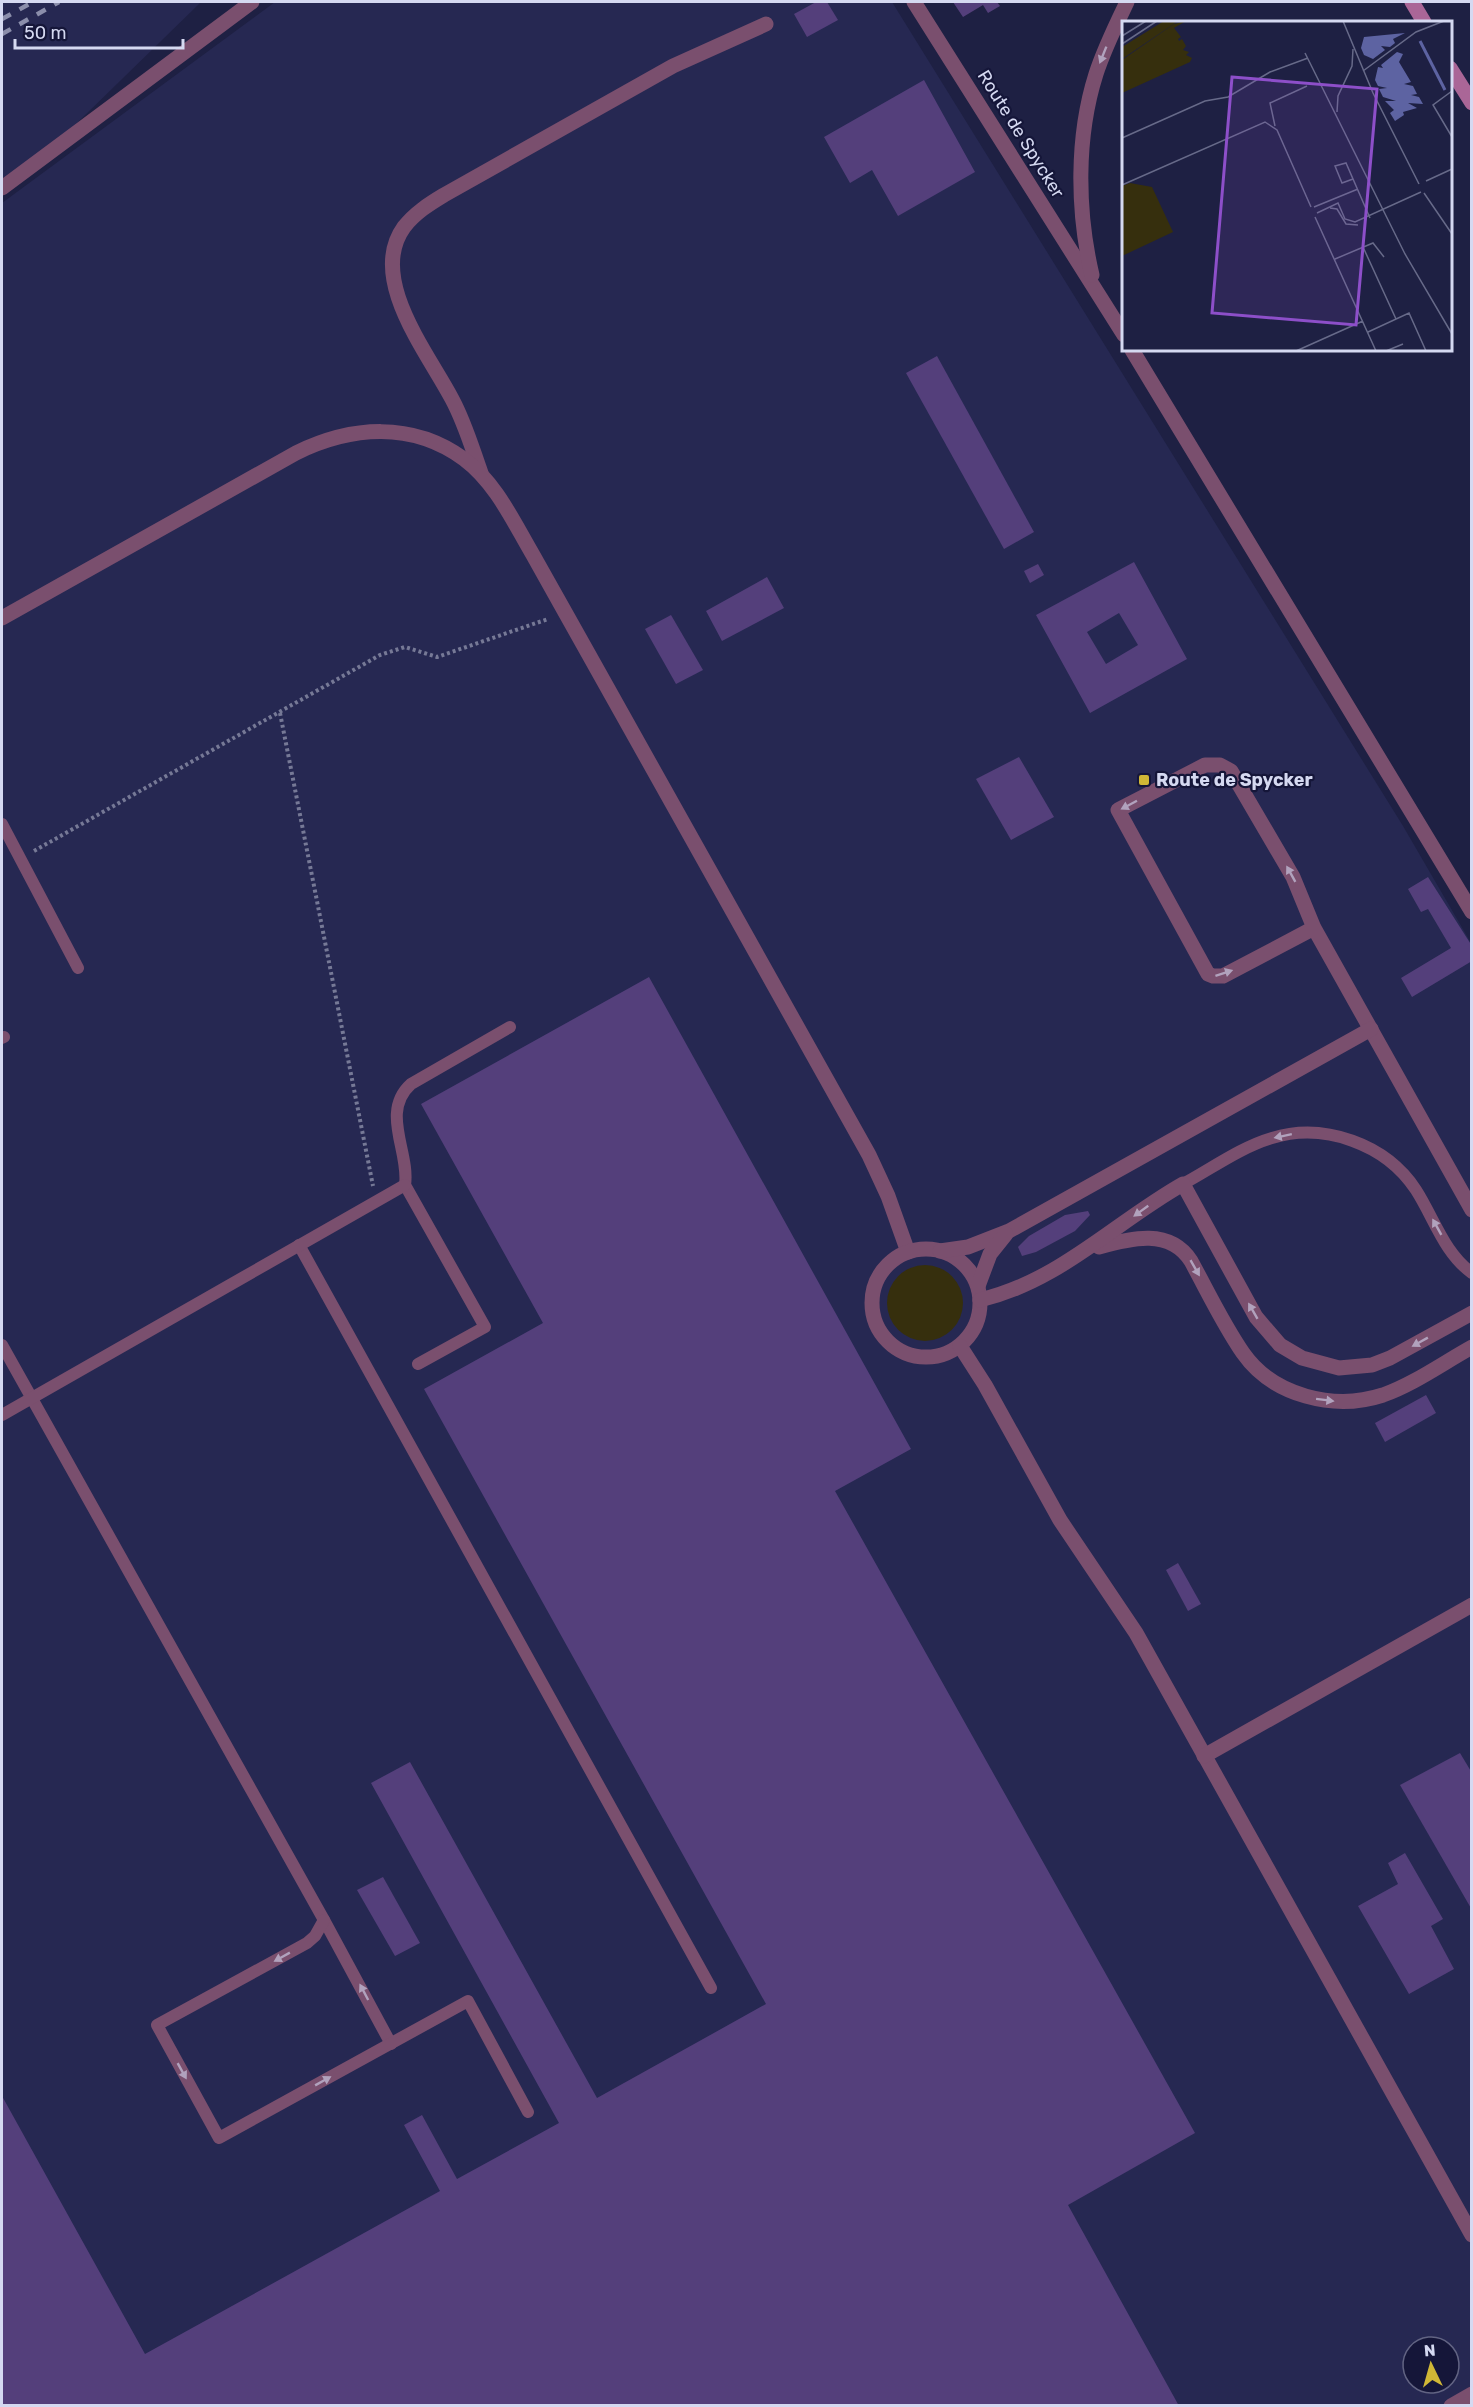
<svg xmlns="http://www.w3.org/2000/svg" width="1473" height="2407" font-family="Rubik,sans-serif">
<rect width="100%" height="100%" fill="#1e2043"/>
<g fill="#262852" fill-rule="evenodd">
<polygon points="2,2 201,2 2,196"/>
<path d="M275,2H892L1403,826L1471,943V2405H2V203ZM1413,2347H1449V2383H1413Z"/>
</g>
<circle fill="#362f0d" cx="925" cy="1303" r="38"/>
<g fill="#543f7b" fill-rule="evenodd">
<polygon points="816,2 827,2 838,20 807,37 794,14"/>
<polygon points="953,2 997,2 1000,6 988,13 983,5 963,17"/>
<polygon points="924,80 975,172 898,216 872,170 850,183 824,137"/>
<polygon points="937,356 1034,532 1004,549 906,373"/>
<path d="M1134,562L1187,659L1090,713L1036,615ZM1119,613L1138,645L1106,664L1087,632Z"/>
<polygon points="1038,564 1044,575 1030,583 1024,571"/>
<polygon points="767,577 784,608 722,641 706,611"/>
<polygon points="671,615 703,670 676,684 645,629"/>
<polygon points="1019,757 1054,817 1011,840 976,779"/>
<polygon points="1428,877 1472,946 1472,961 1412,997 1401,978 1451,948 1428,909 1421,912 1408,889"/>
<polygon points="649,977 911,1449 835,1491 1195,2133 1068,2205 1179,2406 2,2406 2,2096 145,2354 440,2191 404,2125 422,2115 457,2179 559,2123 371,1783 410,1762 597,2098 766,2004 424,1389 543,1323 421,1104"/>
<polygon points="1088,1211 1090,1215 1075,1231 1036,1252 1022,1256 1018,1247 1029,1236 1065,1215"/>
<polygon points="1426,1395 1436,1413 1385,1442 1375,1423"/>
<polygon points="1178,1563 1201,1604 1188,1611 1166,1570"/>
<polygon points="1460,1753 1472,1773 1472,1910 1400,1785"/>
<polygon points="1405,1853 1443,1919 1431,1926 1454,1969 1409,1994 1358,1906 1398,1884 1388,1863"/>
<polygon points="383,1877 420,1943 395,1956 357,1890"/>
</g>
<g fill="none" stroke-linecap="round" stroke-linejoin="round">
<g stroke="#767996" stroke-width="4" stroke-dasharray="3 3" stroke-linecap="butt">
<polyline points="280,713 373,1186"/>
<polyline points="34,851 380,655 405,647 437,657 548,619"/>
</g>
<g stroke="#7a4f6e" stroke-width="12">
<polyline points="2,824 78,968"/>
<polyline points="2,1038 4,1037"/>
<path d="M1183,1184C1211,1169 1241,1147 1272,1138C1324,1122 1386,1144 1416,1190C1434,1218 1444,1253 1472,1273"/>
<polyline points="299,1245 711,1988"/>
<polyline points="2,1345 324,1920 391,2044"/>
<path d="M418,1364L485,1327L405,1185C410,1152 380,1112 411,1084L510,1027"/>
<polyline points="2,1415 405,1185"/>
<polyline points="324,1920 315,1936 307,1943 157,2025 219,2138 468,2001 528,2112"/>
</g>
<g stroke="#7a4f6e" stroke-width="15">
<polyline points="914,2 1124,335"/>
<polyline points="2,188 252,2"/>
<path d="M1092,275C1077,211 1076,137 1096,74C1104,49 1116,25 1127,2"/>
<polyline points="1132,350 1472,912"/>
<path d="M481,473C472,448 465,423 452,399C428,353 367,278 404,227C415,213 429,204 444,195L673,66L766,24"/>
<path d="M2,618L296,453C351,426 412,421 464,459C496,483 513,521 533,555C553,591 573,626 593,662C685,827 777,991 869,1155L888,1196L908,1252"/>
<polyline points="1314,928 1223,976 1213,976 1208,974 1118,810 1205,765 1220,765 1231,771 1293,877 1314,928 1472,1210"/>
<path d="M1099,1247C1131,1238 1170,1228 1191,1261C1208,1292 1223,1324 1243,1353C1273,1396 1334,1411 1383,1395C1414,1384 1443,1363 1472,1347"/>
<circle cx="926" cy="1303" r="54"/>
<polyline points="940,1251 968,1247 1009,1231 1371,1029"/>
<polyline points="978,1286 990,1254 1006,1234"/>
<path d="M980,1300C1060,1281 1114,1223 1183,1184L1256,1317L1280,1345L1302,1358L1339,1368L1372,1365L1390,1358L1472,1313"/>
<polyline points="960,1346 985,1385 1060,1520 1136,1633 1472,2235"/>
<polyline points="1204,1756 1472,1605"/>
<polyline points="1451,2406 1472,2394"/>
</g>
<g stroke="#aa6697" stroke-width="15">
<polyline points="1412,2 1424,22"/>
<polyline points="1450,68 1472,103"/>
</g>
<g stroke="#8b8eab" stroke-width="4.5" stroke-dasharray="10 10" stroke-linecap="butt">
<polyline points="2,19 33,2"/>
<polyline points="2,34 59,2"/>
</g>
</g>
<defs><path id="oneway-solid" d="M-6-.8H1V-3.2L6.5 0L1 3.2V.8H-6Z" transform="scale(1.5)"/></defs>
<g fill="#b1a2bd">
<use href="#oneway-solid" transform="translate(1103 55) rotate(112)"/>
<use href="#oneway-solid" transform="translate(1129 805) rotate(152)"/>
<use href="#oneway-solid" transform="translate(1291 874) rotate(-119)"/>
<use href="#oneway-solid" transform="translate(1224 973) rotate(-18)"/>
<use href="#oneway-solid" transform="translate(1283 1136) rotate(168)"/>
<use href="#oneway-solid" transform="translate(1141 1211) rotate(144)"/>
<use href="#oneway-solid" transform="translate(1437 1227) rotate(-119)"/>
<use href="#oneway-solid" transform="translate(1195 1268) rotate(60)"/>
<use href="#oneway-solid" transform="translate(1253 1311) rotate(-120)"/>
<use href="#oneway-solid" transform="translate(1420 1342) rotate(151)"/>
<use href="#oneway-solid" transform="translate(1325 1400) rotate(7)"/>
<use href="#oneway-solid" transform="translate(282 1957) rotate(151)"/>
<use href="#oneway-solid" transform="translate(364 1992) rotate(-118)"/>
<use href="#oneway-solid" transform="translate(182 2071) rotate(61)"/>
<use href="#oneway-solid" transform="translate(323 2081) rotate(-29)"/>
</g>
<rect fill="#d0b736" stroke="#151639" stroke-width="2" x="1138" y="774" width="12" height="12" rx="3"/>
<g text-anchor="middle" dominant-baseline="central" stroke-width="4.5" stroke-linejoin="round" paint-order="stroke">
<g font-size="18" fill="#d5d9f1" stroke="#151639">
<text transform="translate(1021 134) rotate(58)">Route de Spycker</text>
</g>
<g font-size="18" font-weight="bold" fill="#d5d9f1" stroke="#151639" text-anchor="start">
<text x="1156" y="780">Route de Spycker</text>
</g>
</g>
<g transform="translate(1122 21)">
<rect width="330" height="330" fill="#1e2043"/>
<path d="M42,0H56L0,38V26ZM64,0L52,7L59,16L56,18L57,20L60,18L64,25L61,29L67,31L64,34L70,37L68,41L0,72V39L52,3ZM8,162L30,166L51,211L0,235V165Z" fill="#362f0d"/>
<path d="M283,12L271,18L273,22L268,26L259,25L263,29L251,38L242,34L239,27L242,16ZM275,31L281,33L277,41L289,61L282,63L291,65L295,73L289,74L297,76L301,83L286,82L295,87L281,91L282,94L273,100L268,92L272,89L263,80H274L261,76L257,68L265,67L256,65L253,59L256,46L261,47L259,44Z" fill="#5d63a2"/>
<path fill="none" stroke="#5d63a2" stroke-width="3" d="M298,20L323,69"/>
<path fill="none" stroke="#676a89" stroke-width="1.5" d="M221,0L251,72L297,163M0,15L24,0M0,23L35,0M183,32L283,233L330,313M241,50L294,11L322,0M330,70L311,84L330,116M215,91L216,75L230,45L231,28M153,105L148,82L185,65M0,117L83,80L106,76L148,51L186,37M231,158L220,162L213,145L224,142L248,197M304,160L330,148M0,164L143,101L155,109L189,186M302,172L330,213M192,186L236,168M208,187L215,188L224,203L236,204M195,192L216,182L223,198L233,201L299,171M193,196L254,330M241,226L274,298M213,238L251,222L262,236M246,311L287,292L304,330M174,330L241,300M264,330L281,323"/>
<path fill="#8d4fc9" fill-opacity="0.15" stroke="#8d4fc9" stroke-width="3" d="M110,56L255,68L234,304L90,292Z"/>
<rect width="330" height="330" fill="none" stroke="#d5d9f1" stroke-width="3"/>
</g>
<rect width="1473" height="2407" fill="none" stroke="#d5d9f1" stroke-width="6"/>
<g transform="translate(1431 2365) rotate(355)"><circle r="28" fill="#151639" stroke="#626483" stroke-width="1.5"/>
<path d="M0-4.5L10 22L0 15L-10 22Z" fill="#d0b736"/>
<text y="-9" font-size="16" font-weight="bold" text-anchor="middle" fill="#d5d9f1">N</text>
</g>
<path d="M15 39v9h168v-9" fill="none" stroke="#d5d9f1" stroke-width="3"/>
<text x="24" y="39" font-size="18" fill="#d5d9f1" stroke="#151639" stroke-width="4.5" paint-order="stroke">50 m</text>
</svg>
